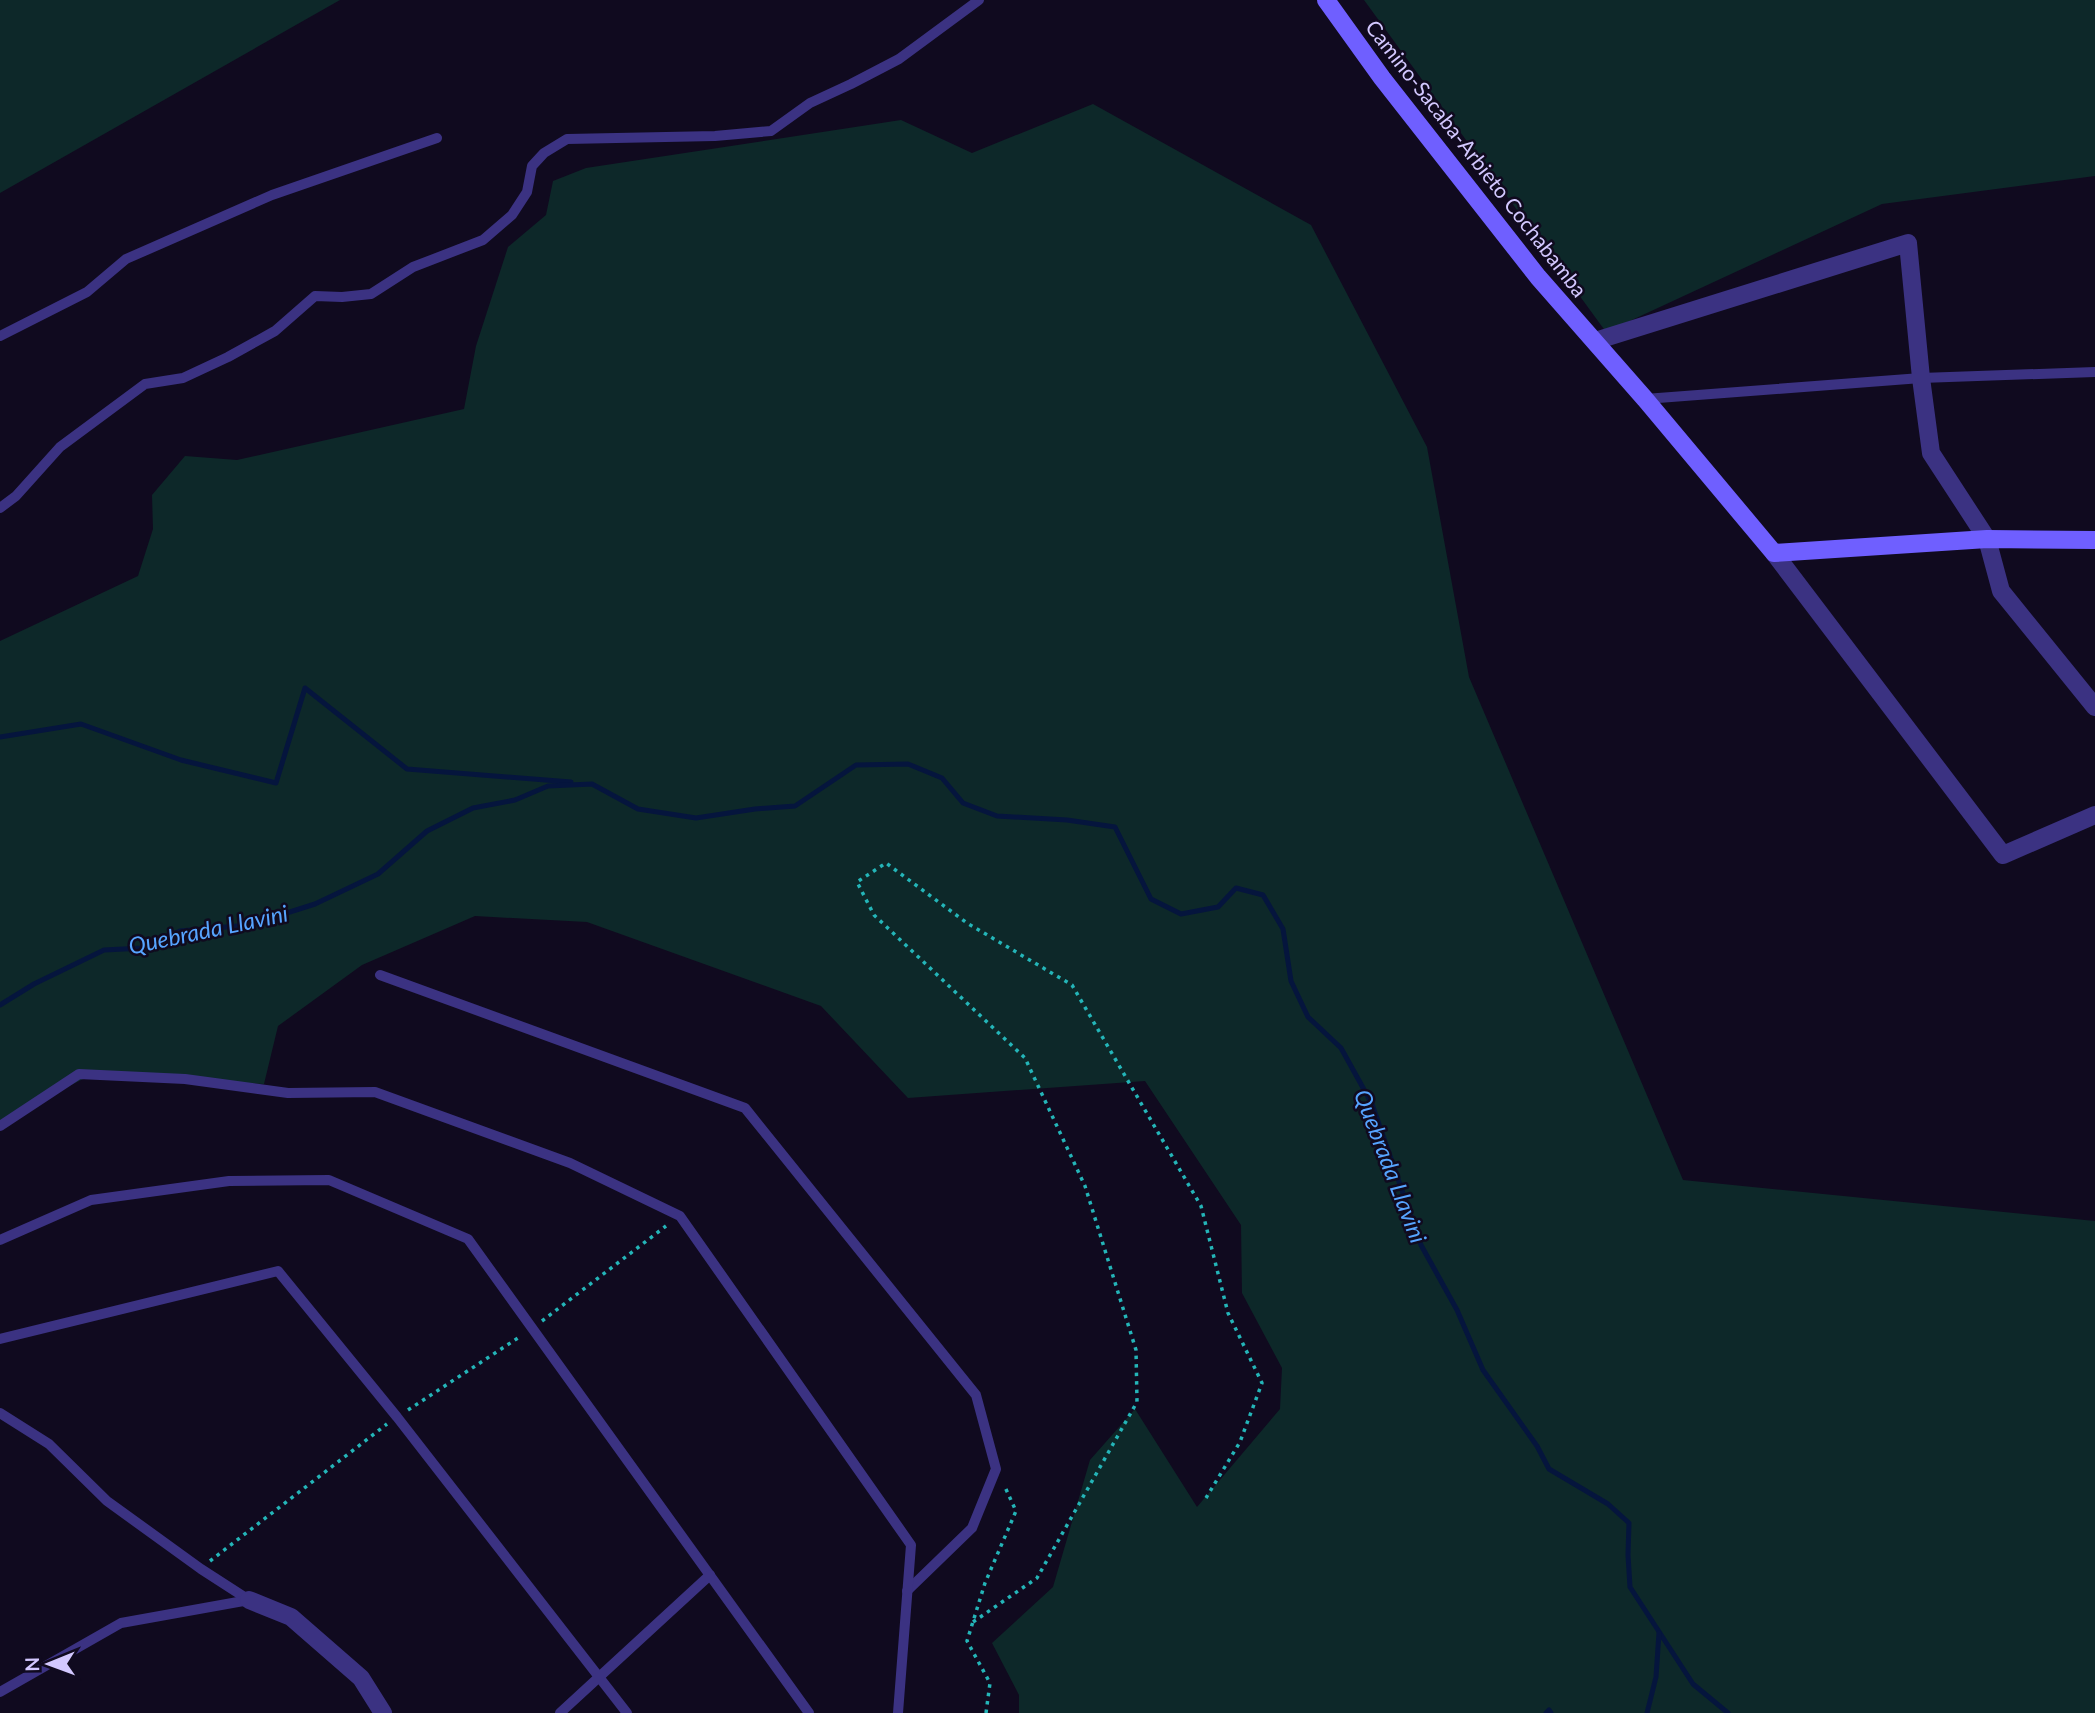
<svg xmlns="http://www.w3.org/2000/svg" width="2095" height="1713" font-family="Lato,sans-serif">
<rect width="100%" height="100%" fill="#100a1f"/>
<g fill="#0d2829">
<polygon points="0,0 340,0 0,193"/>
<polygon points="1364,0 2095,0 2095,176 1882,204 1606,332"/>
<polygon points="1093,104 1311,225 1427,447 1469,677 1683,1180 2095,1221 2095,1713 1019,1713 1019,1695 992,1643 1053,1587 1090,1460 1135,1409 1197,1507 1280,1409 1282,1368 1242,1293 1241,1225 1145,1081 908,1098 821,1006 587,922 475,916 362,965 278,1026 264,1084 93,1074 0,1121 0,641 138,576 153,529 152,495 185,456 237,460 464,409 476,346 508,247 546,215 553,181 586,168 901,120 972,153"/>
</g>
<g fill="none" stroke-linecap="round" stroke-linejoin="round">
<g stroke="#05153d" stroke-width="5">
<polyline points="0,737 81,724 181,760 276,783 305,688 407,769 571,782"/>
<polyline points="0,1005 34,984 104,950 144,948 180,931 249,925 315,904 378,874 427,831 473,808 515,800 548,786 592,784 638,809 696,818 755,809 795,806 856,765 908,764 942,778 963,803 997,816 1067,820 1115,827 1151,899 1181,914 1218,907 1236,888 1263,895 1283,929 1291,981 1308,1017 1341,1048 1372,1104 1421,1245 1457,1310 1483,1370 1537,1446 1549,1469 1608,1504 1629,1523 1628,1555 1630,1587 1693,1684 1728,1713"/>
<polyline points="1546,1713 1549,1710 1551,1713"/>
<polyline points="1647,1713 1656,1677 1659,1633"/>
</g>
<g stroke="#24b5b8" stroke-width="3.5" stroke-dasharray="3.5 5" stroke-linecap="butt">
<polyline points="542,1321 666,1226"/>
<polyline points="408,1410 521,1336"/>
<polyline points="210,1561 387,1424"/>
<polyline points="973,1622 1037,1578 1137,1402 1136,1350 1085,1186 1025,1058 874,915 857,882 886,863 967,923 1072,985 1201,1206 1228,1313 1262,1383 1240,1442 1206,1498"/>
<polyline points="986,1713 990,1683 967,1641 985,1583 1016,1511 1005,1487"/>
</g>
<g stroke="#3b3282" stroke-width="10">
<polyline points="0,336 87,292 126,259 272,195 437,138"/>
<polyline points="1645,399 1921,378 2095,372"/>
<polyline points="0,508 16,496 60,447 145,384 183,378 228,357 275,331 315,296 342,297 371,294 413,267 483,240 512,215 527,192 532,166 544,153 567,139 715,136 771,131 810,103 851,84 899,59 979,0"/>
<polyline points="380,975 745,1108 976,1395 996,1469 972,1528 907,1591"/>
<polyline points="0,1126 79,1074 185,1079 288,1093 375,1092 570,1163 680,1216 911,1545 898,1713"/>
<polyline points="0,1240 91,1200 229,1181 329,1180 468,1239 809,1713"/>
<polyline points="0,1339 278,1271 397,1417 627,1713"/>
<polyline points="0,1413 49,1444 107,1501 201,1569 249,1600"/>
<polyline points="0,1692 121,1623 249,1600"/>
<polyline points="560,1713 710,1575"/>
</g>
<g stroke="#3b3282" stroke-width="18">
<polyline points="1595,341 1908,243 1921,378 1931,453 1987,539 2001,591 2095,707"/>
<polyline points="1774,553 2003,855 2095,815"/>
<polyline points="249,1600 291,1617 361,1678 383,1713"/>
</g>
<polyline stroke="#6f5fff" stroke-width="18" points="1326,0 1382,78 1538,277 1645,399 1774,553 1987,539 2095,540"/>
</g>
<g text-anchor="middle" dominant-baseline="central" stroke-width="5" stroke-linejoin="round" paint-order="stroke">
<g font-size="21" fill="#d3c8ff" stroke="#100a1f">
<text transform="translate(1477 158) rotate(52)">Camino-Sacaba-Arbieto Cochabamba</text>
</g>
<g font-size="23" font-style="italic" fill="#56a4ff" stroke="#100a1f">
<text transform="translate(208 929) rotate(-12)">Quebrada Llavini</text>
<text transform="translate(1391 1166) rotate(69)">Quebrada Llavini</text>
</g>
</g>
<g transform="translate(49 1664) rotate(269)" stroke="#100a1f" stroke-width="5" paint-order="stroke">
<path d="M0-5L12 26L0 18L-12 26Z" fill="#d3c8ff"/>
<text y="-10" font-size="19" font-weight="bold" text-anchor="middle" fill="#d3c8ff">N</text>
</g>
</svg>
